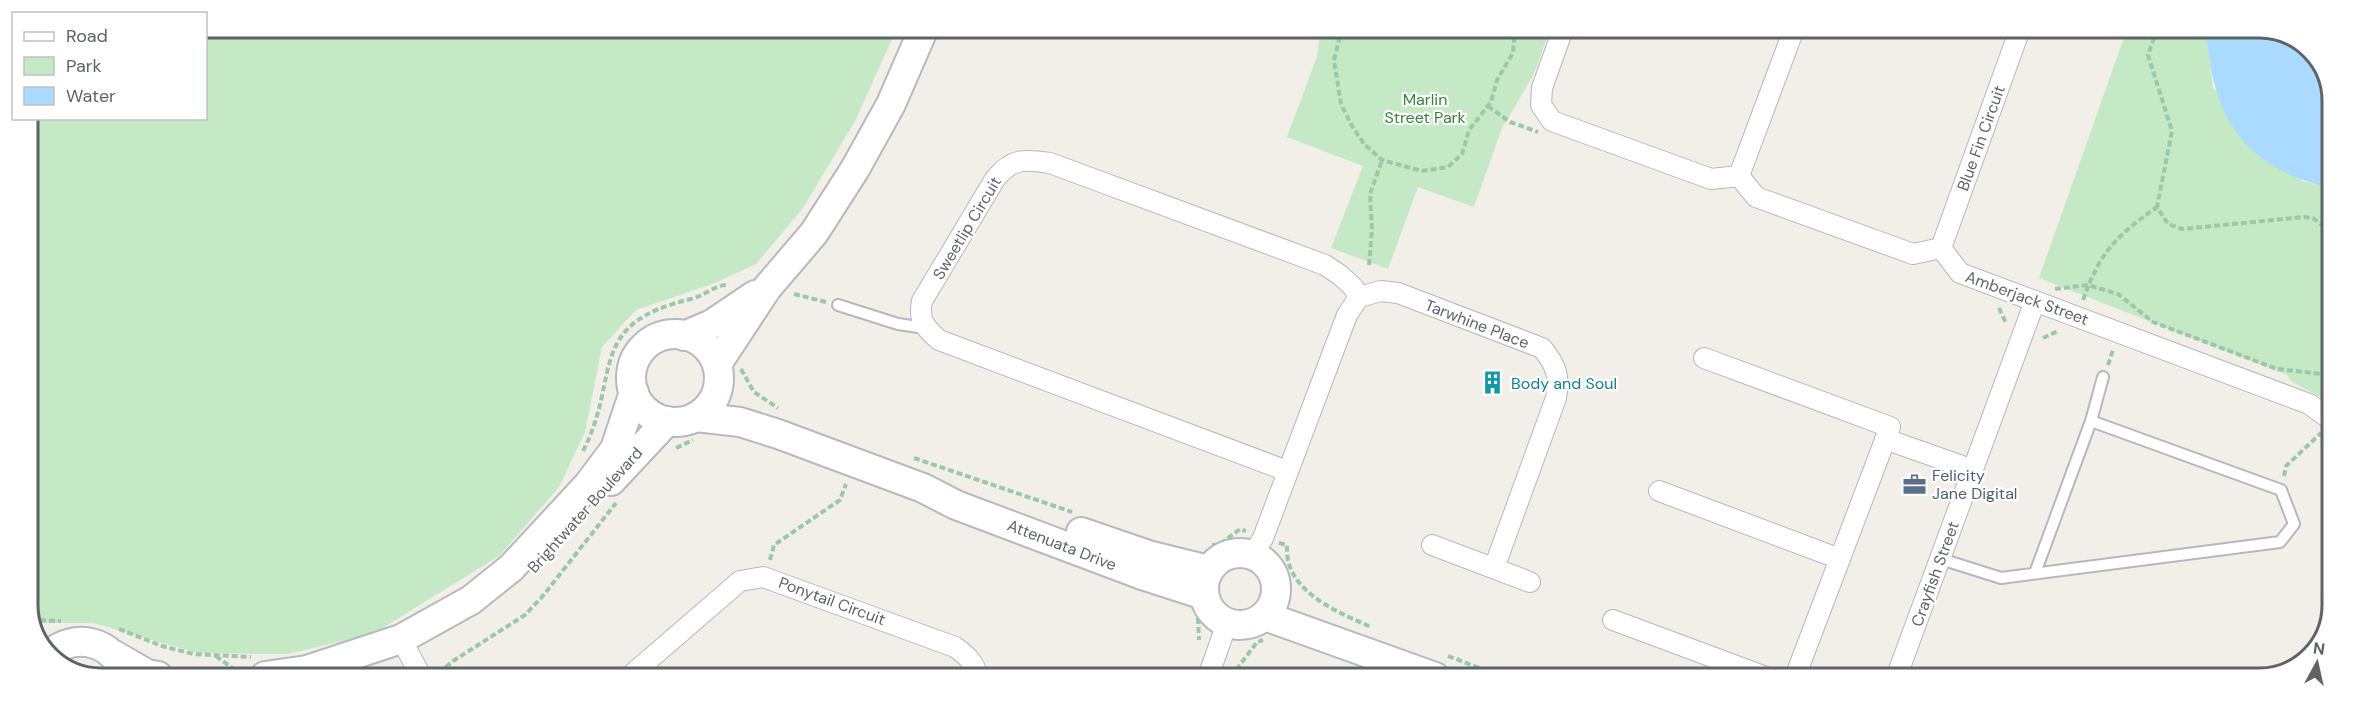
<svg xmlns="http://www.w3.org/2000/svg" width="2359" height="705" font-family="'DM Sans',sans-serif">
<rect width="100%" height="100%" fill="#f1efe8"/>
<g fill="#c5e8c5">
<polygon points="206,27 897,28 855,121 803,208 756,264 715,283 636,310 602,347 585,432 559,487 499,556 373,634 287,654 198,653 93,623 33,623 27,610 27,119 206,118"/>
<polygon points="1321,28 1550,29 1534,74 1502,128 1474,207 1418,187 1388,269 1331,248 1363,166 1287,137 1317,57"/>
<polygon points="2127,29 2206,29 2213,88 2302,181 2331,188 2331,403 2291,381 2287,375 2039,278"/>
</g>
<path fill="#aadaff" d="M2206,29H2277L2314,52L2332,95L2331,188C2242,167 2212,117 2206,29Z"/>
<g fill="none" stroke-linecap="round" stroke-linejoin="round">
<defs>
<g id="lane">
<polyline points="838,305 898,324 925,328"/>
<polyline points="1941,559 2001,578 2280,542 2294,524 2281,490 2091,421"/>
<polyline points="2035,573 2091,421 2103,377"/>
</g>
<g id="street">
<polyline points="1563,29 1542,88 1541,105 1552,121 1711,179 1739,176 1756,197 1913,254 1941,248 1960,273 2309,404 2330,419"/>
<polyline points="1739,176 1794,29"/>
<polyline points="1941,248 2020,29"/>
<path d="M1359,297L1381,291L1398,293L1542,348C1556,365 1560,376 1556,398L1494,568"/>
<polyline points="1704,358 1890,427 1795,677"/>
<polyline points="1885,439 1973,470"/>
<polyline points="1659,491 1840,559"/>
<polyline points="1432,545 1530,582"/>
<path d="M1253,554L1263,538L1347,315L1359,297L1353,287L1340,275L1325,265L1050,163C1024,159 1012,158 995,179L922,301C918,320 925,328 939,340L1287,471"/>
<polyline points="1613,620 1766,677"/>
<polyline points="401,639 421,676"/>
<path d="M630,676L740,581L763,577L955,647C966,655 976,663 977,677"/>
<polyline points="1208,677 1227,623"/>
<polyline points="1896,678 2035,301"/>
</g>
<g id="secondary">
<circle cx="675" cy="378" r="44"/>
<polyline points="684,336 712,324 755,295"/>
<polyline points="717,364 767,288 814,233 855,169 891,104 924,28"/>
<polyline points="696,417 740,422 778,434 923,488 956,505 1142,575 1204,595"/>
<polyline points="611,481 667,421"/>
<polyline points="1081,532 1148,555 1209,570"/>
<circle cx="1240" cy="589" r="36"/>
<polyline points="1265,616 1435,677"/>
<path d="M48,655C76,631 113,641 126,676"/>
<polyline points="114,655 147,674 158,676"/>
<polyline points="265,676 307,670 401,639 471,600 511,568 588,485 615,449 634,392"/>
</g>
</defs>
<use href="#lane" stroke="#b5b8bc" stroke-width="14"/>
<use href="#street" stroke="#b5b8bc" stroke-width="22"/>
<use href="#secondary" stroke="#b6babf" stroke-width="32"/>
<g stroke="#9cc7a9" stroke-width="4" stroke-dasharray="6 3" stroke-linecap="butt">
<polyline points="1342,28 1334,60 1341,104 1352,126 1364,144 1382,160 1422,171 1448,167 1462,154 1469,130 1491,102 1497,80 1513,53 1515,29"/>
<polyline points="2140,29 2154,35"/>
<polyline points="2157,29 2148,55 2172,131 2157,207 2168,224 2182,229 2304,217 2313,218 2331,233"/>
<polyline points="1488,106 1510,122 1538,132"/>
<polyline points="1369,265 1372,230 1370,194 1382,160"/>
<polyline points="2055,289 2088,285 2118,294 2153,322 2277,369 2331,375"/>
<polyline points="794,294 826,302"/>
<path d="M2083,300C2100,252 2116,236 2157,207"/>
<polyline points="1999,308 2006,323"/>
<polyline points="2043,338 2058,331"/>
<polyline points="2108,365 2113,350"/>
<polyline points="741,369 754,392 778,408"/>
<polyline points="2325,437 2330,444"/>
<polyline points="676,448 693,440"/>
<path d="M583,451C622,376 584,324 691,299C705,296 715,284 729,285"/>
<polyline points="914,458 1072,512"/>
<polyline points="2284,476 2286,466 2321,433"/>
<path d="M1279,543L1287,545C1287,551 1287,558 1289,564C1299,597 1342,614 1371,627"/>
<polyline points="1212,545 1219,545 1240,529 1246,531"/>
<polyline points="770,560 774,545 840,500 846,484"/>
<polyline points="1198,618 1199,640"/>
<polyline points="31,620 61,621"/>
<polyline points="119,629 162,646 193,654 251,657"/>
<polyline points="216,656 242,675"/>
<polyline points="1448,656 1503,677"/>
<polyline points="444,676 446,667 453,661 525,615 542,597 616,503"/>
<polyline points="605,676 612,670"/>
<polyline points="1231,677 1257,642 1263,640"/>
</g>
<use href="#lane" stroke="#fff" stroke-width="10"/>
<use href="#street" stroke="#fff" stroke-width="20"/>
<use href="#secondary" stroke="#fff" stroke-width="28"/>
</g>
<defs>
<symbol id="building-bare" viewBox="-9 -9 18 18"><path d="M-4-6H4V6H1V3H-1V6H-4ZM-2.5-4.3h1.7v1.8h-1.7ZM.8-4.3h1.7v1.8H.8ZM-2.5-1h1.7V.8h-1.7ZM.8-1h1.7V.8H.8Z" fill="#0f9aa8" stroke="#fff" stroke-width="2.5" paint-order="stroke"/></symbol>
<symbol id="office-bare" viewBox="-9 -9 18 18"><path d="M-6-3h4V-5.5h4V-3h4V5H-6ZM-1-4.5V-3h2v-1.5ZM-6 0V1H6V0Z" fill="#5c6f8a" stroke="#fff" stroke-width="2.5" paint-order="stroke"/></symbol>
</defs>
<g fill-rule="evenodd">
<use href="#building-bare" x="1476" y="366" width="33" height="33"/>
<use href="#office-bare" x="1898" y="468" width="33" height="33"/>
</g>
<g text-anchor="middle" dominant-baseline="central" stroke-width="4.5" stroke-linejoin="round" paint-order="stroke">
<g font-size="16" fill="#348238" stroke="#fff">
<text x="1425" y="99">Marlin<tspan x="1425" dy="18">Street Park</tspan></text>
</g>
<g font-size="16" fill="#5f6368" stroke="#fff">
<text transform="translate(1981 138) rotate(-70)">Blue Fin Circuit</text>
<text transform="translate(967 228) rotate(-59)">Sweetlip Circuit</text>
<text transform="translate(2027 298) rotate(20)">Amberjack Street</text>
<text transform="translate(1477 324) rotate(21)">Tarwhine Place</text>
<text transform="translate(585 510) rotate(-48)">Brightwater Boulevard</text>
<text transform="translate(1062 545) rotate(21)">Attenuata Drive</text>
<text transform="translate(1935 574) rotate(-70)">Crayfish Street</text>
<text transform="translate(832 601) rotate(20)">Ponytail Circuit</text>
</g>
<g font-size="16" fill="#0d838f" stroke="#fff" text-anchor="start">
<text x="1511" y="383">Body and Soul</text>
</g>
<g font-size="16" fill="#4e5e75" stroke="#fff" text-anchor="start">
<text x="1932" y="475">Felicity<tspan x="1932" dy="18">Jane Digital</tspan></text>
</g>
</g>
<path d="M0 0H2359V705H0ZM101 38H2259A63 63 0 0 1 2322 101V605A63 63 0 0 1 2259 668H101A63 63 0 0 1 38 605V101A63 63 0 0 1 101 38Z" fill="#fff" fill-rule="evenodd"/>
<path fill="none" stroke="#5f6368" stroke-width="3" d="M101 38H2259A63 63 0 0 1 2322 101V605A63 63 0 0 1 2259 668H101A63 63 0 0 1 38 605V101A63 63 0 0 1 101 38Z"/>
<rect x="12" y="12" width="195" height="108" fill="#ffffff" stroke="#bfc1c3" stroke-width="1.5"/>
<rect x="24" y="32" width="30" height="9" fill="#ffffff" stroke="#bfc1c3" stroke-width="1.5"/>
<text x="66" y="42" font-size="18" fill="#5f6368">Road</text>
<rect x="24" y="57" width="30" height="18" fill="#c5e8c5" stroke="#bfc1c3" stroke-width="1.5"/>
<text x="66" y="72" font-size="18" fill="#5f6368">Park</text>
<rect x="24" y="87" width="30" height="18" fill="#aadaff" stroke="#bfc1c3" stroke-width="1.5"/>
<text x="66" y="102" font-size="18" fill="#5f6368">Water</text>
<g transform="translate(2317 663) rotate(8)" stroke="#ffffff" stroke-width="4.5" paint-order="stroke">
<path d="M0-4.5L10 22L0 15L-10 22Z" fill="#5f6368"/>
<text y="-9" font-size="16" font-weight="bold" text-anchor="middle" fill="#5f6368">N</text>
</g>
</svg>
